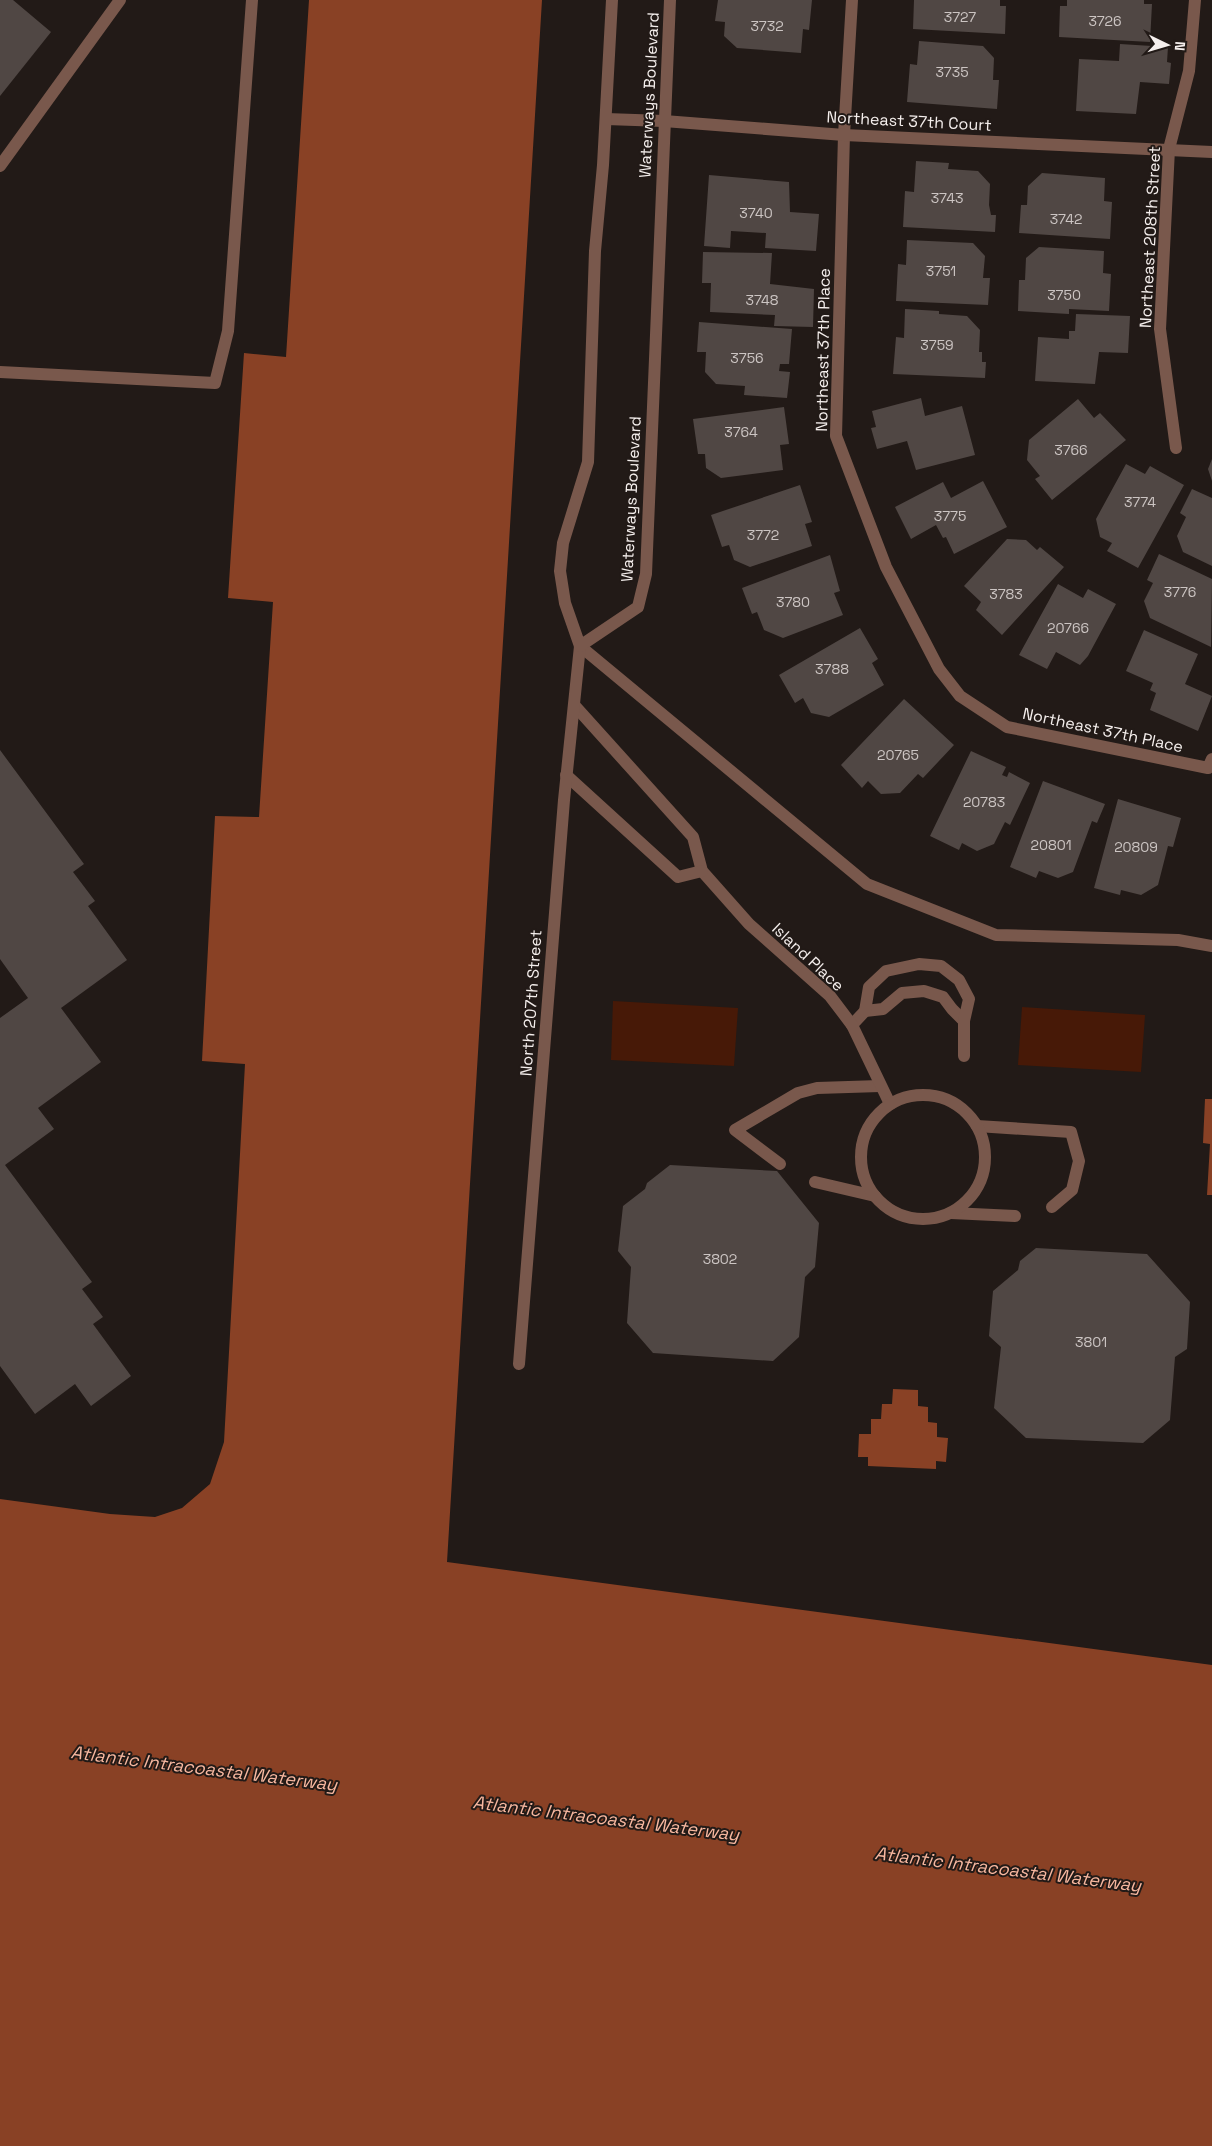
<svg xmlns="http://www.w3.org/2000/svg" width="1212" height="2146" font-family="'Space Grotesk',sans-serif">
<rect width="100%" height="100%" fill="#221a17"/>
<g fill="#471907">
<polygon points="613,1001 738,1008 734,1066 611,1060"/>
<polygon points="1022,1007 1145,1015 1141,1072 1018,1065"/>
</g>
<g fill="#894125">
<polygon points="309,0 542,0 447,1562 1212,1665 1212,2146 0,2146 0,1499 110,1514 155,1517 182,1508 210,1484 224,1442 245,1064 202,1061 215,816 259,817 273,602 228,598 244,353 286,357"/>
<polygon points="1205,1099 1212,1099 1212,1195 1207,1195 1210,1144 1203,1143"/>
<polygon points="893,1389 918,1390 918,1406 928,1407 928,1422 937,1423 937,1437 948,1438 946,1462 936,1461 936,1469 868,1466 868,1457 858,1457 859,1434 871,1434 871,1419 881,1419 882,1404 892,1404"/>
</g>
<g fill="#504744">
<polygon points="0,0 13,0 51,32 0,96"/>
<polygon points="718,0 812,0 809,30 803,29 801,53 737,48 724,36 725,22 715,21"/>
<polygon points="914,0 1000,0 1000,6 1006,6 1005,34 913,29"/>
<polygon points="1067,0 1144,0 1144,4 1152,4 1150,42 1059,37 1060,6 1067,6"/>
<polygon points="919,41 983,46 994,58 993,80 999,80 997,109 907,102 910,64 917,65"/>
<polygon points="1120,44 1168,47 1167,62 1171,63 1169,84 1140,82 1136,114 1076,111 1079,59 1119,61"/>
<polygon points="916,161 949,163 948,169 978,171 990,184 989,205 991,215 996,215 995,232 903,227 905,191 914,192"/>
<polygon points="1042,173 1105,178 1104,201 1112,202 1110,239 1019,233 1021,205 1027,205 1028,186"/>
<polygon points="709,175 789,182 790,212 819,214 816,251 765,248 766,233 731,231 730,248 704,246"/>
<polygon points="907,240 973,243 985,256 983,278 990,278 988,305 896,301 898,264 906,265"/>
<polygon points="1039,247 1104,251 1103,273 1111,274 1109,311 1069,309 1069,314 1018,311 1019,280 1025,280 1026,258"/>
<polygon points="703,252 772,253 770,284 814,289 813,327 774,326 775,315 710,312 711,283 702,283"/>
<polygon points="905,309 939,311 939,314 967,316 980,330 979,352 982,352 982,362 986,362 985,378 893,374 896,337 904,338"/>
<polygon points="1076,314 1130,316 1128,353 1099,352 1095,384 1035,381 1038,337 1069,339 1069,331 1075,331"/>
<polygon points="699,322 792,329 789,364 780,364 779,371 790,372 787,398 744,395 745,386 716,384 705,372 706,352 697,352"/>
<polygon points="921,398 925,416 962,406 975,455 916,470 907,441 877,449 871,428 876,427 872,411"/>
<polygon points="1078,399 1094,418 1100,413 1126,440 1052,500 1035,479 1040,476 1027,460 1029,440"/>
<polygon points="784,407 789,444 780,445 783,470 721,478 706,468 705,454 698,454 693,419"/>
<polygon points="1212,459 1212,481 1208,469"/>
<polygon points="1126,464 1145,474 1150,466 1184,485 1138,568 1107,551 1112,543 1100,537 1096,519"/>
<polygon points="983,481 1007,527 954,554 946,537 943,538 936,525 911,539 895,507 943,482 951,498"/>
<polygon points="800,485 812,522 805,524 812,546 750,567 734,560 729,545 722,547 711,515"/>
<polygon points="1192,489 1212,498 1212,566 1183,552 1177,536 1186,517 1180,513"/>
<polygon points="1007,539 1026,540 1037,550 1040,547 1064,567 1002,635 976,610 981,602 964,586"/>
<polygon points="1159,554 1212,579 1211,647 1150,618 1144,601 1153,583 1147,580"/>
<polygon points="830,555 840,591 834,593 843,615 783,638 764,630 757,612 752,614 742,588"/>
<polygon points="1058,584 1083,598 1088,589 1116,604 1088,656 1080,665 1056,652 1047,669 1019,655"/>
<polygon points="860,628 878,659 872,663 884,685 829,717 811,713 803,698 795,703 779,675"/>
<polygon points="1144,630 1198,654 1185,684 1212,696 1198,731 1150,710 1156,693 1150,690 1153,683 1126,671"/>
<polygon points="904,699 954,745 923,778 918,774 900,793 881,794 868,781 862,788 841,765"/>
<polygon points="0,750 84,864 73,872 95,901 88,906 127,960 61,1008 101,1062 38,1108 54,1129 5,1165 92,1282 82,1289 103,1317 93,1324 131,1376 91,1406 75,1384 35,1414 0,1366 0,1018 28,998 0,959"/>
<polygon points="971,751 1006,767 1002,775 1007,777 1009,772 1030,783 1010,825 1005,822 994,844 977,851 962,843 959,850 930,836"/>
<polygon points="1043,781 1105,804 1097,823 1092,821 1073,872 1058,878 1039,871 1036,878 1010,867"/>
<polygon points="1118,799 1181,818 1173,847 1168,846 1158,885 1141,895 1121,890 1120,895 1094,888"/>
<polygon points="670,1165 777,1171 819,1223 815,1267 805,1277 799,1337 773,1361 653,1353 627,1323 631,1267 618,1251 623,1206 645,1189 647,1183"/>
<polygon points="1036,1248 1147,1254 1190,1302 1187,1349 1175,1357 1170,1420 1143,1443 1026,1438 994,1408 1001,1347 989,1336 993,1291 1018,1270 1020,1261"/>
</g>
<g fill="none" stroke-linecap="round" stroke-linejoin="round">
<g stroke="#79584c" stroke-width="12">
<polyline points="0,166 120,0"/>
<polyline points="0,372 215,383 228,331 252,0"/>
<polyline points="580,646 867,884 996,935 1178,940 1212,946"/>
<polyline points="865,1011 883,1009 902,993 924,991 943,997 952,1009 964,1021"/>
<polyline points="852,1025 865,1011 869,987 886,971 919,964 941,966 959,980 969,999 964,1021 964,1056"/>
<polyline points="977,1126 1071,1132 1079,1161 1072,1190 1052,1207"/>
<polyline points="780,1164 735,1130 798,1093 817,1088 880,1086"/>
<polyline points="815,1182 875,1196"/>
<polyline points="951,1213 1015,1216"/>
</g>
<g stroke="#79584c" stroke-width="12">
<polyline points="852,0 844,135 836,436 886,567 939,669 960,696 1007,727 1208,768 1212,759"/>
<polyline points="606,119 664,121 844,135 1212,152"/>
<polyline points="1176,448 1160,329 1169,149 1189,71 1195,0"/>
<polyline points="575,706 693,837 702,871 749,924 830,996 852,1025 890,1104"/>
<polyline points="566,775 678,877 702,871"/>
<circle cx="923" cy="1157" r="62"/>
<polyline points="519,1364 564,800 580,646"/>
</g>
<polyline stroke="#79584c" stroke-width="12" points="612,0 603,165 595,251 588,462 563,543 560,571 565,603 580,646 638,607 646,574 670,0"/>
</g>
<g text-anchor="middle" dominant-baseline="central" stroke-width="4" stroke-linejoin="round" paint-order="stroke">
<g font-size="14" fill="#ccc5c3">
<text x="960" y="17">3727</text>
<text x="1105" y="21">3726</text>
<text x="767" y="26">3732</text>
<text x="952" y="72">3735</text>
<text x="947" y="198">3743</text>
<text x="756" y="213">3740</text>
<text x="1066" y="219">3742</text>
<text x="941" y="271">3751</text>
<text x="1064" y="295">3750</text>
<text x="762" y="300">3748</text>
<text x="937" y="345">3759</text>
<text x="747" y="358">3756</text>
<text x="741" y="432">3764</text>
<text x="1071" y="450">3766</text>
<text x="1140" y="502">3774</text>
<text x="950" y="516">3775</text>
<text x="763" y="535">3772</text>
<text x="1180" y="592">3776</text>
<text x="1006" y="594">3783</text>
<text x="793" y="602">3780</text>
<text x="1068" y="628">20766</text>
<text x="832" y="669">3788</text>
<text x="898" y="755">20765</text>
<text x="984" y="802">20783</text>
<text x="1051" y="845">20801</text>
<text x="1136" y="847">20809</text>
<text x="720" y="1259">3802</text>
<text x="1091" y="1342">3801</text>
</g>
<g font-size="16" fill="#f5efed" stroke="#221a17">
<text transform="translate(649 95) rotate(-87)">Waterways Boulevard</text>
<text transform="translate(909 121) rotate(3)">Northeast 37th Court</text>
<text transform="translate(1150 237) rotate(-87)">Northeast 208th Street</text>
<text transform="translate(823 350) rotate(-89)">Northeast 37th Place</text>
<text transform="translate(631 499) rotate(-87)">Waterways Boulevard</text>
<text transform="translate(1103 730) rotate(12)">Northeast 37th Place</text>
<text transform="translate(808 957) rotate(43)">Island Place</text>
<text transform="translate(531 1003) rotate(-86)">North 207th Street</text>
</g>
<g font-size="18" font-style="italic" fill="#f8b8a0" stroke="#221a17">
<text transform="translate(204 1768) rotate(7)">Atlantic Intracoastal Waterway</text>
<text transform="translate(606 1818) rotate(7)">Atlantic Intracoastal Waterway</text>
<text transform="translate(1008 1869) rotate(7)">Atlantic Intracoastal Waterway</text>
</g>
</g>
<g transform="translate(1167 45) rotate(95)" stroke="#221a17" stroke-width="4" paint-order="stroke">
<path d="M0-4L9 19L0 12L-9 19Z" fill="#f5efed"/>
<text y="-8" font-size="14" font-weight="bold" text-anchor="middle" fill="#f5efed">N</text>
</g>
</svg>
